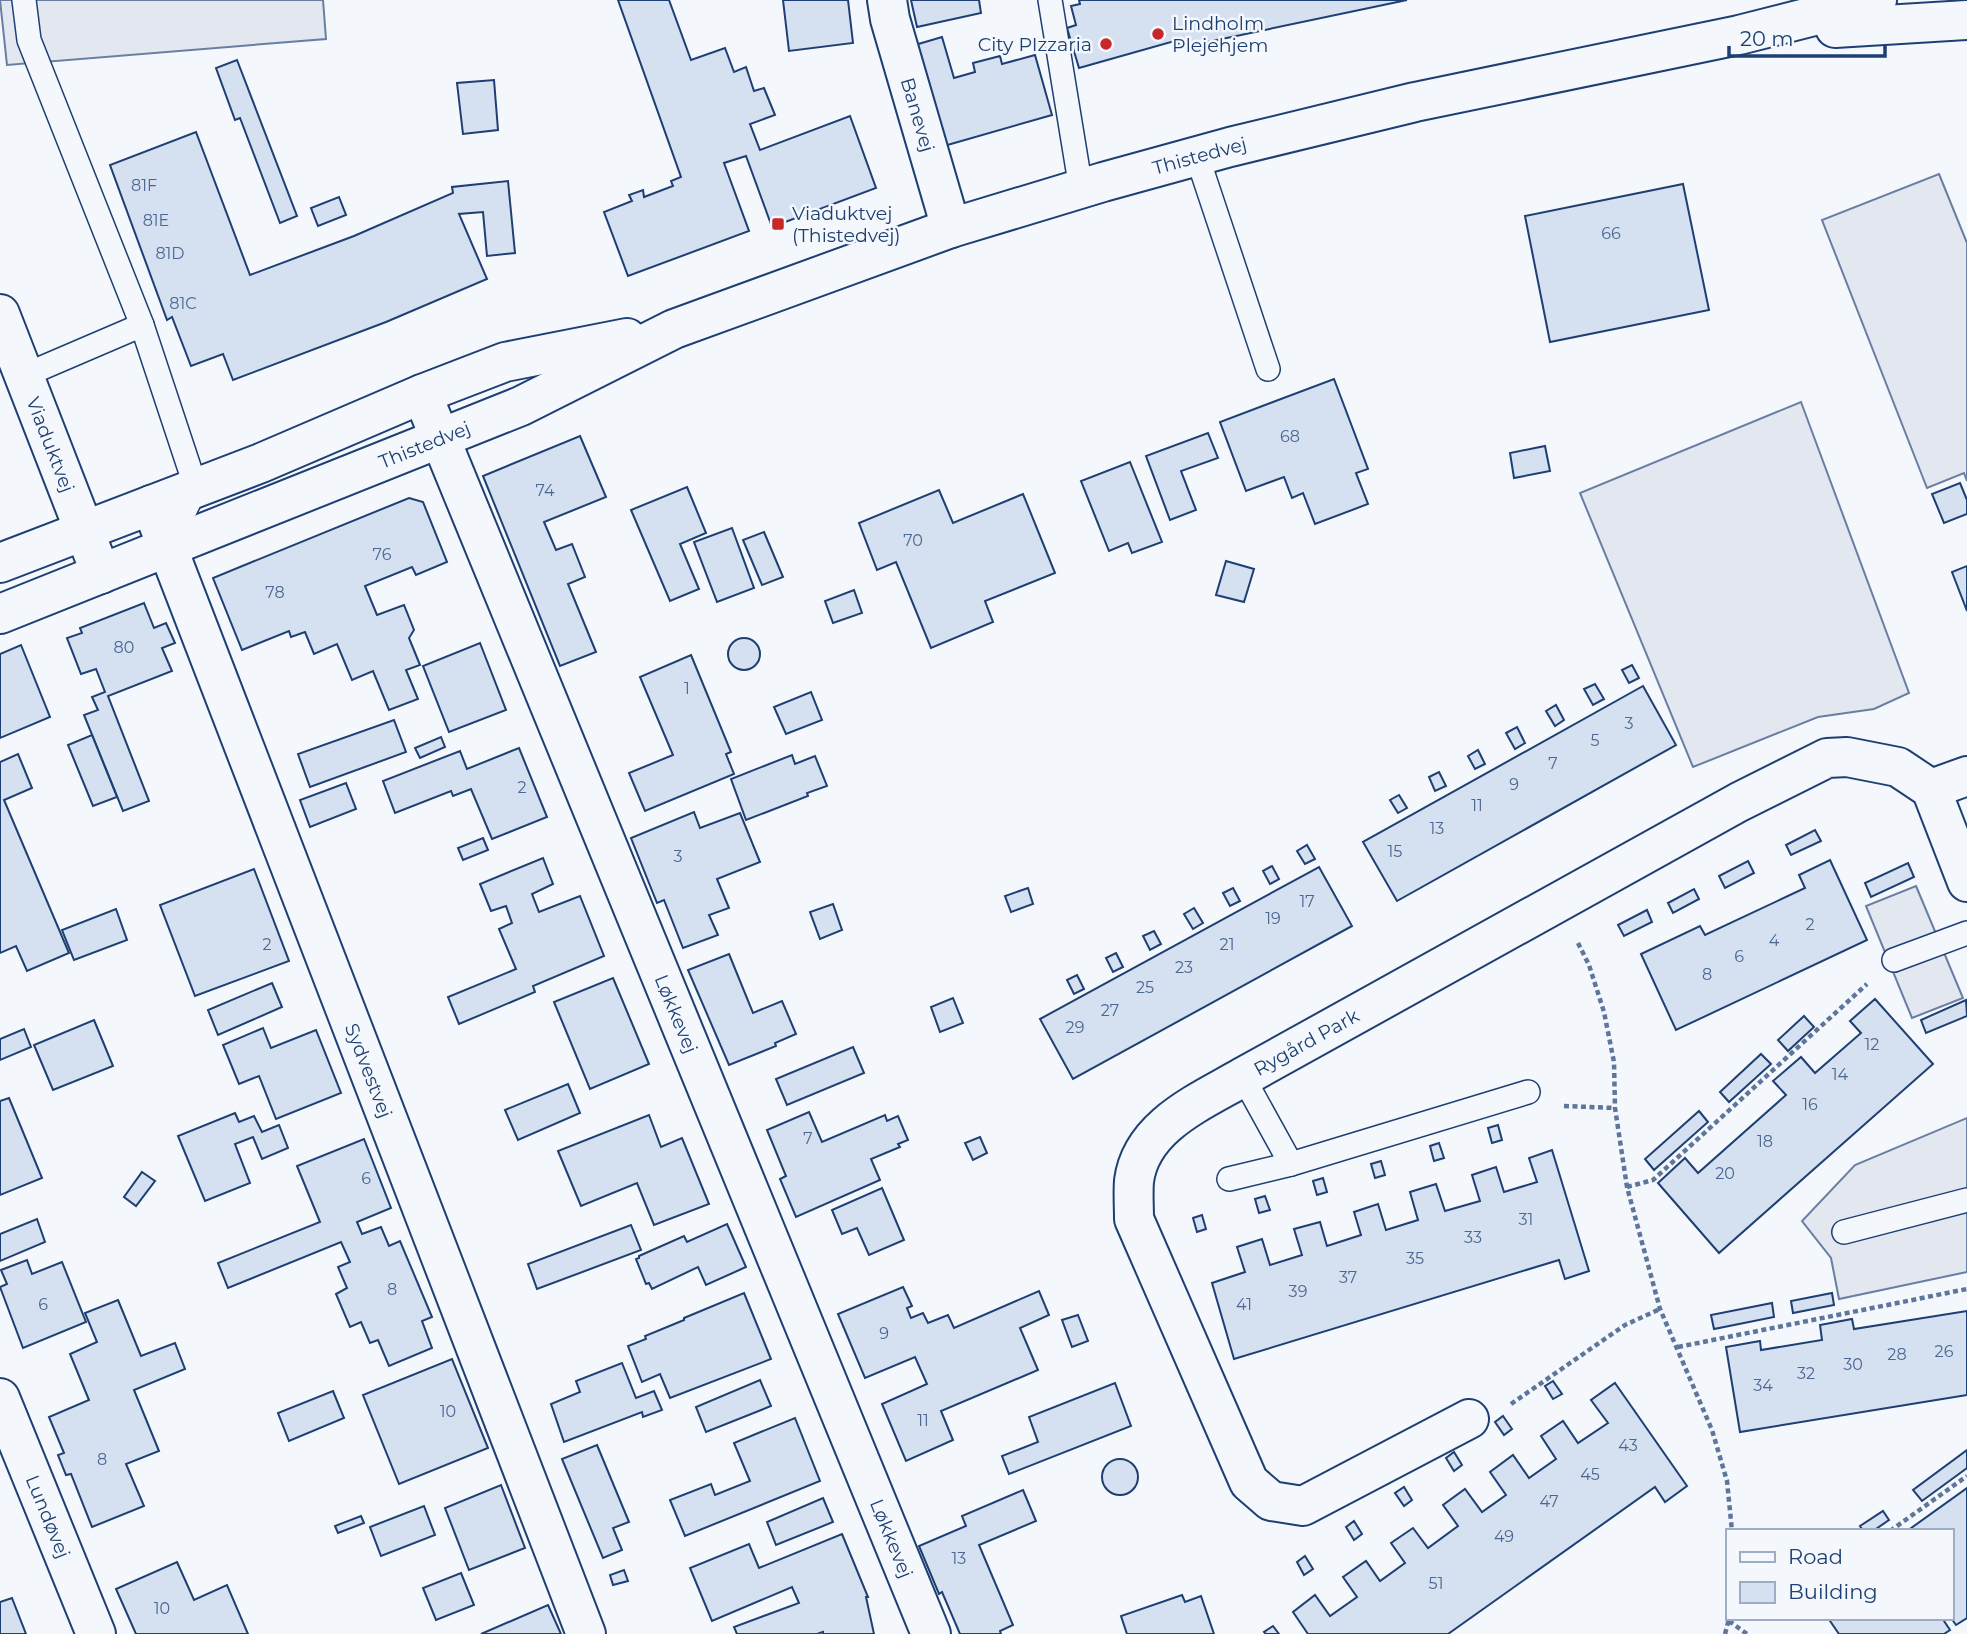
<svg xmlns="http://www.w3.org/2000/svg" width="1967" height="1634" font-family="Montserrat,sans-serif">
<rect width="100%" height="100%" fill="#f4f7fb"/>
<g fill="#e3e8f0" stroke="#687fa3" stroke-width="2">
<polygon points="0,0 323,0 326,39 7,65"/>
<polygon points="1939,174 1967,243 1967,481 1964,473 1927,488 1822,220"/>
<polygon points="1801,402 1909,693 1874,709 1818,717 1693,767 1580,493"/>
<polygon points="1916,886 1963,998 1912,1018 1866,906"/>
<polygon points="1967,1118 1967,1272 1839,1299 1831,1258 1802,1221 1855,1165"/>
</g>
<g fill="#d5e0f0" stroke="#1d3f73" stroke-width="2">
<polygon points="618,0 669,0 691,60 725,48 734,72 746,67 754,91 764,88 775,115 750,124 760,150 850,116 876,188 772,227 746,156 724,163 749,231 628,276 604,212 632,201 629,195 643,190 644,197 673,186 671,181 681,177"/>
<polygon points="783,0 848,0 853,43 789,51"/>
<polygon points="911,0 979,0 981,13 917,27"/>
<polygon points="1079,0 1407,0 1179,48 1178,40 1079,68 1067,28 1076,25 1071,6 1080,4"/>
<polygon points="942,37 954,78 975,72 973,63 1000,56 1002,64 1035,55 1052,115 944,146 915,45"/>
<polygon points="237,60 297,216 280,223 240,118 235,120 216,68"/>
<polygon points="494,80 498,130 463,134 457,83"/>
<polygon points="196,132 250,275 354,236 453,193 452,187 508,181 515,253 487,256 483,212 459,214 487,279 386,322 233,380 223,354 191,366 172,317 167,320 110,165"/>
<polygon points="1683,184 1709,310 1550,342 1525,216"/>
<polygon points="339,197 346,215 318,226 311,208"/>
<polygon points="1334,379 1368,469 1356,473 1368,504 1315,524 1303,493 1292,498 1284,477 1246,491 1220,422"/>
<polygon points="1208,433 1218,458 1181,471 1196,510 1170,520 1146,456"/>
<polygon points="580,436 606,497 544,522 556,550 572,544 585,577 568,584 596,652 560,666 483,476"/>
<polygon points="1545,446 1550,471 1514,478 1510,453"/>
<polygon points="1130,462 1162,542 1132,553 1128,543 1109,551 1081,481"/>
<polygon points="1960,483 1967,500 1967,514 1944,523 1932,494"/>
<polygon points="687,487 706,533 680,544 699,589 670,601 631,510"/>
<polygon points="939,490 953,523 1023,494 1055,573 985,601 993,622 931,648 896,562 877,570 859,523"/>
<polygon points="409,498 423,502 447,562 416,575 412,567 365,586 377,615 404,605 414,630 409,638 420,665 406,670 418,699 389,710 373,671 352,680 337,644 314,654 305,632 291,637 289,631 242,650 213,578"/>
<polygon points="732,528 754,588 717,602 694,542"/>
<polygon points="764,532 783,577 762,585 743,540"/>
<polygon points="1226,561 1254,569 1244,602 1216,595"/>
<polygon points="1967,566 1967,611 1952,572"/>
<polygon points="854,590 862,613 833,623 825,601"/>
<polygon points="144,603 154,628 166,623 175,643 162,648 172,671 108,696 149,801 123,811 84,715 98,710 92,697 105,692 96,669 81,674 67,638 82,633 80,628"/>
<circle cx="744" cy="654" r="16"/>
<polygon points="480,643 506,710 449,732 423,666"/>
<polygon points="21,645 50,717 0,738 0,654"/>
<polygon points="691,655 731,752 726,754 734,774 645,811 629,773 673,755 640,677"/>
<polygon points="1632,665 1639,678 1629,683 1622,670"/>
<polygon points="1595,684 1604,699 1593,705 1584,689"/>
<polygon points="1643,686 1676,745 1397,901 1363,842"/>
<polygon points="811,692 822,720 786,734 774,707"/>
<polygon points="1556,705 1564,720 1555,726 1546,711"/>
<polygon points="394,720 406,752 310,787 298,754"/>
<polygon points="1517,727 1525,743 1515,749 1506,733"/>
<polygon points="92,735 117,797 93,806 68,745"/>
<polygon points="441,737 445,747 420,758 415,748"/>
<polygon points="519,748 547,817 492,839 471,789 453,796 451,791 395,813 383,781 460,751 467,769"/>
<polygon points="1478,750 1485,764 1475,769 1468,756"/>
<polygon points="18,754 32,788 4,800 69,953 27,971 16,946 0,953 0,762"/>
<polygon points="792,755 795,764 815,756 827,786 807,793 808,796 746,820 731,779"/>
<polygon points="1439,772 1446,786 1435,791 1429,777"/>
<polygon points="346,783 356,809 310,827 300,800"/>
<polygon points="1399,795 1407,808 1398,813 1390,800"/>
<polygon points="694,812 700,828 740,813 760,862 717,879 729,908 709,915 718,935 683,948 664,900 657,903 631,838"/>
<polygon points="1815,830 1821,841 1791,855 1786,845"/>
<polygon points="483,838 488,850 463,860 458,848"/>
<polygon points="1307,845 1315,859 1305,864 1297,851"/>
<polygon points="543,858 553,884 532,894 539,912 580,896 604,956 533,986 535,992 459,1024 448,997 516,969 499,929 512,923 506,906 491,911 480,884"/>
<polygon points="1830,860 1867,940 1676,1030 1641,954 1700,926 1705,935 1805,888 1799,875"/>
<polygon points="1748,861 1754,873 1725,888 1719,876"/>
<polygon points="1908,863 1914,877 1871,897 1865,883"/>
<polygon points="1272,866 1279,879 1270,884 1263,871"/>
<polygon points="1319,867 1352,926 1073,1079 1040,1019"/>
<polygon points="254,869 289,961 195,996 160,905"/>
<polygon points="1028,888 1033,904 1011,912 1005,896"/>
<polygon points="1233,888 1240,901 1230,906 1223,893"/>
<polygon points="1694,889 1699,899 1673,913 1668,903"/>
<polygon points="833,904 842,930 820,939 810,912"/>
<polygon points="1194,908 1203,923 1193,929 1184,914"/>
<polygon points="116,909 127,940 74,960 62,930"/>
<polygon points="1647,910 1652,922 1624,936 1618,925"/>
<polygon points="1154,931 1161,944 1150,950 1143,936"/>
<polygon points="1116,953 1123,967 1113,972 1106,958"/>
<polygon points="729,954 753,1013 782,1001 796,1034 775,1043 776,1046 729,1065 688,970"/>
<polygon points="1077,975 1084,989 1074,994 1067,980"/>
<polygon points="613,978 649,1064 590,1089 554,1002"/>
<polygon points="272,983 282,1007 218,1035 208,1010"/>
<polygon points="953,998 963,1023 940,1032 931,1007"/>
<polygon points="1875,999 1933,1064 1719,1253 1658,1183 1685,1158 1698,1173 1786,1095 1773,1081 1801,1057 1815,1073 1861,1033 1850,1021"/>
<polygon points="1966,1000 1967,1016 1926,1033 1921,1020"/>
<polygon points="1804,1016 1814,1027 1788,1051 1778,1040"/>
<polygon points="94,1020 113,1066 53,1090 34,1045"/>
<polygon points="263,1028 271,1048 316,1030 341,1093 276,1119 259,1076 239,1084 223,1045"/>
<polygon points="24,1029 31,1047 0,1060 0,1039"/>
<polygon points="853,1047 864,1073 787,1105 776,1079"/>
<polygon points="1761,1054 1771,1064 1729,1102 1720,1092"/>
<polygon points="568,1084 580,1113 518,1140 505,1110"/>
<polygon points="9,1098 42,1178 0,1195 0,1101"/>
<polygon points="1699,1111 1708,1122 1654,1170 1645,1159"/>
<polygon points="809,1112 822,1142 885,1115 887,1121 898,1116 908,1140 898,1144 900,1147 871,1159 880,1180 796,1217 780,1179 786,1176 767,1130"/>
<polygon points="235,1113 239,1122 254,1116 262,1132 279,1125 288,1148 262,1159 253,1137 235,1144 250,1183 205,1201 178,1136"/>
<polygon points="649,1115 661,1147 682,1138 709,1204 654,1225 637,1183 581,1206 558,1151"/>
<polygon points="1498,1125 1502,1140 1492,1143 1488,1128"/>
<polygon points="980,1137 987,1153 973,1160 965,1143"/>
<polygon points="364,1139 391,1208 357,1222 362,1234 381,1227 389,1246 400,1241 432,1317 422,1321 432,1348 389,1366 378,1340 370,1343 361,1322 350,1327 336,1294 347,1288 338,1267 350,1262 341,1242 228,1288 218,1263 320,1222 297,1166"/>
<polygon points="1439,1143 1444,1158 1434,1161 1430,1146"/>
<polygon points="1552,1150 1589,1271 1565,1279 1559,1260 1234,1359 1212,1283 1245,1272 1237,1247 1262,1239 1270,1265 1302,1255 1294,1229 1320,1222 1327,1246 1361,1235 1354,1212 1378,1204 1386,1230 1418,1220 1410,1192 1436,1184 1445,1211 1480,1201 1472,1175 1496,1167 1504,1192 1537,1182 1529,1158"/>
<polygon points="1381,1161 1385,1175 1375,1178 1371,1164"/>
<polygon points="142,1172 155,1181 136,1206 124,1197"/>
<polygon points="1323,1178 1327,1192 1317,1195 1313,1181"/>
<polygon points="882,1188 904,1240 869,1255 857,1228 842,1234 832,1210"/>
<polygon points="1265,1196 1270,1210 1259,1213 1255,1199"/>
<polygon points="1202,1215 1206,1229 1197,1232 1193,1218"/>
<polygon points="37,1219 45,1242 0,1261 0,1234"/>
<polygon points="727,1224 746,1267 706,1285 698,1267 652,1289 649,1283 646,1284 636,1259 639,1258 639,1256 684,1236 687,1242"/>
<polygon points="631,1225 641,1250 537,1289 528,1264"/>
<polygon points="27,1260 32,1274 62,1262 86,1322 23,1348 0,1287 7,1284 1,1270"/>
<polygon points="903,1287 912,1306 907,1308 911,1318 923,1313 928,1323 948,1315 954,1328 1039,1291 1049,1315 1020,1328 1038,1370 941,1411 953,1440 906,1461 882,1404 927,1384 915,1357 865,1378 838,1314"/>
<polygon points="744,1293 771,1359 670,1398 660,1374 642,1382 628,1346 646,1339 645,1336 684,1320 684,1318"/>
<polygon points="1832,1293 1834,1305 1793,1313 1791,1301"/>
<polygon points="118,1300 141,1356 175,1343 185,1369 134,1390 159,1451 126,1464 144,1506 92,1527 71,1474 66,1475 58,1455 64,1453 49,1417 89,1400 70,1354 97,1342 85,1313"/>
<polygon points="1772,1303 1774,1317 1714,1329 1711,1315"/>
<polygon points="1967,1311 1967,1395 1740,1432 1726,1347 1760,1341 1761,1350 1822,1340 1820,1325 1852,1319 1854,1329"/>
<polygon points="1078,1315 1088,1341 1072,1347 1062,1320"/>
<polygon points="452,1359 488,1448 399,1484 363,1395"/>
<polygon points="622,1363 636,1398 654,1391 662,1410 643,1417 642,1412 564,1442 551,1404 580,1392 576,1381"/>
<polygon points="760,1380 771,1406 706,1432 696,1407"/>
<polygon points="1553,1381 1562,1394 1553,1399 1545,1386"/>
<polygon points="1115,1383 1131,1426 1009,1474 1002,1456 1038,1442 1029,1417"/>
<polygon points="1615,1383 1687,1486 1665,1502 1655,1487 1448,1634 1308,1634 1293,1612 1315,1595 1330,1616 1357,1597 1343,1577 1366,1561 1380,1581 1405,1563 1391,1543 1413,1528 1428,1548 1458,1526 1443,1505 1465,1489 1482,1512 1506,1495 1490,1472 1513,1455 1529,1478 1556,1459 1541,1436 1563,1421 1578,1443 1608,1423 1591,1400"/>
<polygon points="333,1391 344,1418 289,1441 278,1413"/>
<polygon points="1503,1416 1512,1429 1504,1435 1495,1422"/>
<polygon points="795,1418 820,1481 685,1536 670,1500 711,1484 715,1495 750,1481 734,1443"/>
<polygon points="597,1445 629,1522 613,1528 622,1550 603,1558 562,1459"/>
<polygon points="1967,1450 1967,1468 1922,1501 1913,1490"/>
<polygon points="1454,1452 1462,1465 1454,1471 1446,1458"/>
<circle cx="1120" cy="1477" r="18"/>
<polygon points="501,1485 525,1548 469,1570 445,1508"/>
<polygon points="1404,1487 1412,1500 1404,1506 1395,1493"/>
<polygon points="1967,1488 1967,1618 1956,1625 1951,1618 1951,1531 1907,1531"/>
<polygon points="1023,1490 1036,1521 979,1545 1013,1625 1000,1631 1001,1634 960,1634 942,1592 939,1594 919,1546 966,1526 962,1516"/>
<polygon points="823,1498 833,1522 776,1545 767,1522"/>
<polygon points="424,1506 435,1535 381,1556 370,1527"/>
<polygon points="1883,1511 1889,1520 1873,1531 1863,1531 1860,1526"/>
<polygon points="361,1516 364,1523 338,1533 335,1526"/>
<polygon points="1354,1521 1362,1534 1354,1540 1346,1527"/>
<polygon points="842,1534 868,1597 866,1597 874,1634 823,1634 823,1632 817,1634 737,1634 734,1627 799,1603 792,1587 712,1621 690,1568 749,1544 759,1568"/>
<polygon points="1305,1556 1313,1569 1304,1575 1297,1562"/>
<polygon points="177,1562 194,1600 227,1585 248,1634 136,1634 116,1589"/>
<polygon points="624,1570 628,1581 613,1585 610,1575"/>
<polygon points="461,1573 474,1605 436,1620 423,1588"/>
<polygon points="1182,1595 1185,1602 1201,1596 1214,1634 1127,1634 1121,1616"/>
<polygon points="12,1598 26,1634 0,1634 0,1602"/>
<polygon points="548,1605 561,1634 481,1634"/>
<polygon points="1828,1618 1942,1618 1950,1630 1944,1634 1839,1634"/>
<polygon points="1273,1626 1279,1634 1266,1634 1264,1632"/>
</g>
<g fill="none" stroke-linecap="round" stroke-linejoin="round">
<defs>
<g id="lane">
<polyline points="24,0 29,40 142,325 196,488 167,547"/>
<polyline points="1050,0 1081,189"/>
<polyline points="1197,156 1268,369"/>
<polyline points="23,376 142,325"/>
<polyline points="1894,960 1967,933"/>
<polyline points="1243,1077 1291,1164 1528,1092"/>
<polyline points="1229,1179 1291,1164"/>
<polyline points="1844,1232 1967,1200"/>
</g>
<g id="street">
<path id="s1" d="M887,0L890,19L951,228"/>
<path id="s2" d="M422,394L931,1634"/>
<path id="s3" d="M151,505L586,1634"/>
<polyline points="1931,789 1967,776"/>
<path id="s4" d="M0,1398L96,1634"/>
<path id="s5" d="M1469,1419L1303,1506L1271,1501L1249,1482L1134,1219C1134,1207 1133,1193 1134,1181C1141,1126 1200,1102 1243,1077L1739,802L1827,758L1847,757L1898,767L1931,789L1967,882"/>
</g>
<g id="secondary">
<path id="s6" d="M0,314L101,574"/>
</g>
<g id="primary">
<polyline points="1835,28 1967,20"/>
<polyline points="0,563 261,463 422,394 505,362 627,338"/>
<path id="s7" d="M0,614L521,406L674,329L951,228L1103,182L1230,147L1415,102L1739,35L1877,0"/>
</g>
</defs>
<use href="#lane" stroke="#1d3f73" stroke-width="26"/>
<use href="#street" stroke="#1d3f73" stroke-width="42"/>
<use href="#secondary" stroke="#1d3f73" stroke-width="42"/>
<use href="#primary" stroke="#1d3f73" stroke-width="42"/>
<g stroke="#5e769c" stroke-width="4.5" stroke-dasharray="5 3.5" stroke-linecap="butt">
<polyline points="1578,943 1589,965 1604,1012 1614,1062 1615,1108 1627,1187 1660,1309 1712,1430 1727,1481 1732,1531"/>
<polyline points="1564,1106 1615,1108"/>
<polyline points="1627,1187 1653,1180 1867,984"/>
<polyline points="1678,1347 1967,1289"/>
<polyline points="1511,1404 1625,1325 1660,1309"/>
<polyline points="1890,1531 1967,1476"/>
<polyline points="1729,1621 1747,1634"/>
<polyline points="1725,1634 1729,1619"/>
</g>
<use href="#lane" stroke="#f4f7fb" stroke-width="23"/>
<use href="#street" stroke="#f4f7fb" stroke-width="38"/>
<use href="#secondary" stroke="#f4f7fb" stroke-width="38"/>
<use href="#primary" stroke="#f4f7fb" stroke-width="38"/>
</g>
<g fill="#c62828" stroke="#f4f7fb" stroke-width="2.5">
<circle cx="1158" cy="34" r="7"/>
<circle cx="1106" cy="44" r="7"/>
<rect x="771" y="217" width="14" height="14" rx="3.5"/>
</g>
<g text-anchor="middle" dominant-baseline="central" stroke-width="5" stroke-linejoin="round" paint-order="stroke">
<g font-size="16" fill="#4b6792">
<text x="144" y="185">81F</text>
<text x="156" y="220">81E</text>
<text x="1611" y="233">66</text>
<text x="170" y="253">81D</text>
<text x="183" y="303">81C</text>
<text x="1290" y="436">68</text>
<text x="545" y="490">74</text>
<text x="913" y="540">70</text>
<text x="382" y="554">76</text>
<text x="275" y="592">78</text>
<text x="124" y="647">80</text>
<text x="687" y="688">1</text>
<text x="1629" y="723">3</text>
<text x="1595" y="740">5</text>
<text x="1553" y="763">7</text>
<text x="1514" y="784">9</text>
<text x="522" y="787">2</text>
<text x="1477" y="805">11</text>
<text x="1437" y="828">13</text>
<text x="1395" y="851">15</text>
<text x="678" y="856">3</text>
<text x="1307" y="901">17</text>
<text x="1273" y="918">19</text>
<text x="1810" y="924">2</text>
<text x="1774" y="940">4</text>
<text x="267" y="944">2</text>
<text x="1227" y="944">21</text>
<text x="1739" y="956">6</text>
<text x="1184" y="967">23</text>
<text x="1707" y="974">8</text>
<text x="1145" y="987">25</text>
<text x="1110" y="1010">27</text>
<text x="1075" y="1027">29</text>
<text x="1872" y="1044">12</text>
<text x="1840" y="1074">14</text>
<text x="1810" y="1104">16</text>
<text x="808" y="1138">7</text>
<text x="1765" y="1141">18</text>
<text x="1725" y="1173">20</text>
<text x="366" y="1178">6</text>
<text x="1526" y="1219">31</text>
<text x="1473" y="1237">33</text>
<text x="1415" y="1258">35</text>
<text x="1348" y="1277">37</text>
<text x="392" y="1289">8</text>
<text x="1298" y="1291">39</text>
<text x="43" y="1304">6</text>
<text x="1244" y="1304">41</text>
<text x="884" y="1333">9</text>
<text x="1944" y="1351">26</text>
<text x="1897" y="1354">28</text>
<text x="1853" y="1364">30</text>
<text x="1806" y="1373">32</text>
<text x="1763" y="1385">34</text>
<text x="448" y="1411">10</text>
<text x="923" y="1420">11</text>
<text x="1628" y="1445">43</text>
<text x="102" y="1459">8</text>
<text x="1590" y="1474">45</text>
<text x="1549" y="1501">47</text>
<text x="1504" y="1536">49</text>
<text x="959" y="1558">13</text>
<text x="1436" y="1583">51</text>
<text x="162" y="1608">10</text>
</g>
<g font-size="19" fill="#1d3f73" stroke="#f4f7fb" text-anchor="start">
<text x="1172" y="23">Lindholm<tspan x="1172" dy="22">Plejehjem</tspan></text>
<text x="1092" y="44" text-anchor="end">City PIzzaria</text>
<text x="792" y="213">Viaduktvej<tspan x="792" dy="22">(Thistedvej)</tspan></text>
</g>
<g font-size="19" fill="#1d3f73" stroke="#f4f7fb">
<text stroke="none"><textPath href="#s1" startOffset="119">Banevej</textPath></text>
<text stroke="none"><textPath href="#s7" startOffset="1286">Thistedvej</textPath></text>
<text stroke="none"><textPath href="#s6" startOffset="140">Viaduktvej</textPath></text>
<text stroke="none"><textPath href="#s7" startOffset="457">Thistedvej</textPath></text>
<text stroke="none"><textPath href="#s2" startOffset="670">Løkkevej</textPath></text>
<text stroke="none"><textPath href="#s5" startOffset="803">Rygård Park</textPath></text>
<text stroke="none"><textPath href="#s3" startOffset="606">Sydvestvej</textPath></text>
<text stroke="none"><textPath href="#s4" startOffset="128">Lundøvej</textPath></text>
<text stroke="none"><textPath href="#s2" startOffset="1237">Løkkevej</textPath></text>
</g>
</g>
<rect x="1726" y="1529" width="228" height="91" fill="#f4f7fb" stroke="#9eadc5" stroke-width="2"/>
<rect x="1740" y="1552" width="35" height="10" fill="#f4f7fb" stroke="#9eadc5" stroke-width="2"/>
<text x="1788" y="1564" font-size="21" fill="#1d3f73">Road</text>
<rect x="1740" y="1582" width="35" height="21" fill="#d5e0f0" stroke="#9eadc5" stroke-width="2"/>
<text x="1788" y="1599" font-size="21" fill="#1d3f73">Building</text>
<path d="M1729 46v10h156v-10" fill="none" stroke="#1d3f73" stroke-width="3.5"/>
<text x="1740" y="46" font-size="21" fill="#1d3f73" stroke="#f4f7fb" stroke-width="5" paint-order="stroke">20 m</text>
</svg>
